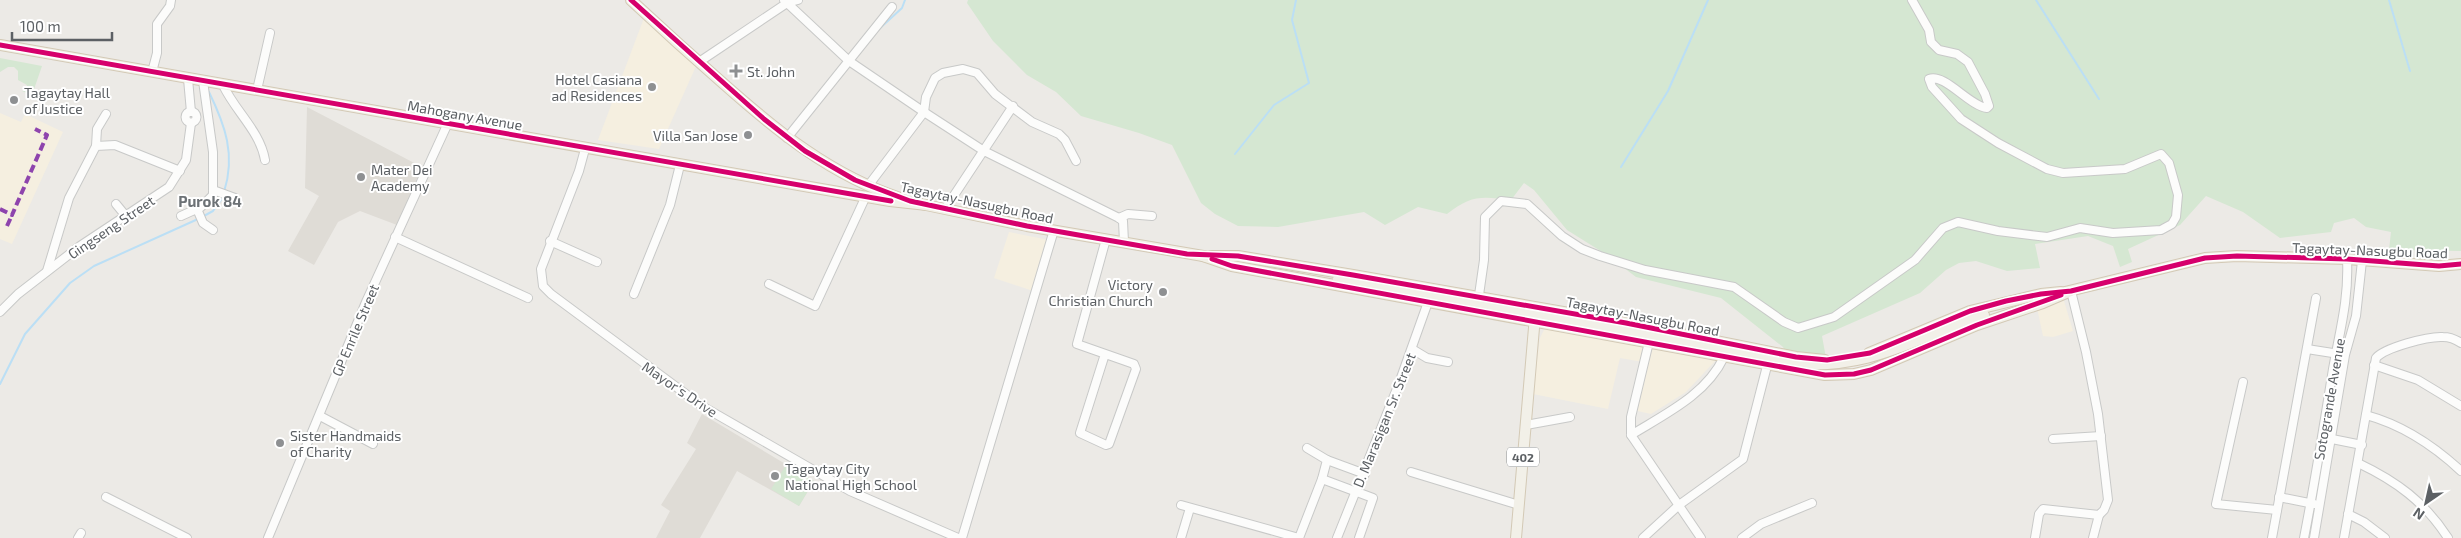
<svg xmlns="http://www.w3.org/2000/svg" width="2461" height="538" font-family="'Exo 2',sans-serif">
<rect width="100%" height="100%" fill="#eceae6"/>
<g fill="#f5efe0">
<polygon points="644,18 697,64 659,149 598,140"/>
<polygon points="0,113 21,122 25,114 63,132 12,244 0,239"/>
<polygon points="1009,232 1049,240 1033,291 994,278"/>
<polygon points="2064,301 2073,331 2053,337 2043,336 2037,308"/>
<polygon points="1550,326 1718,358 1686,392 1651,414 1633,410 1643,362 1620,358 1608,409 1533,394 1540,338 1544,330"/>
</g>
<g fill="#dfdcd6">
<polygon points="307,107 422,167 397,225 360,211 338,222 314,265 288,251 319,196 305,188"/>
<polygon points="702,414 814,481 799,506 737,471 700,538 656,538 670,511 661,505 696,449 687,443"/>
</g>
<g fill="#d5e7d2">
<path d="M968,0H2461V251L2389,250L2391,232L2366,227L2354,218L2334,223L2331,232L2280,238L2243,212L2206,196L2180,225L2128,249L2132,262L2120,267L2113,246L2088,236L2035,244L2040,268L2007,271L1976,261L1959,263L1946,270L1920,293L1822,336L1826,358L1786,353L1783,347L1721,298L1636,277L1607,255L1567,230L1534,190L1524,183L1511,200C1481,196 1471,195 1447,214L1418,207L1385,225L1364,212L1278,227L1238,226L1215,214L1201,203L1172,145L1139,133L1081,116L1056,92L1027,75L993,41L967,3Z"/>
<polygon points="0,58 42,66 32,95 22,91 26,90 27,85 18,80 18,71 14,67 8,67 0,72"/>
<polygon points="786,465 814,481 799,506 771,489"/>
</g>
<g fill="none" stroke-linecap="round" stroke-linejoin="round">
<g stroke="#bbdff5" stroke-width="2">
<polyline points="2036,0 2099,99"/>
<polyline points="2389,0 2410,71"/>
<polyline points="879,29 902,8 905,0"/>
<path d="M209,92C225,125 236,155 224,192"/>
<polyline points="1235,154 1274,105 1309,83 1292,20 1296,0"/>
<polyline points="1621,167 1668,91 1708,0"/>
<polyline points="202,217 213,211 223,197"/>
<polyline points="0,384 25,334 70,283 94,266 198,219"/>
</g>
<defs>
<g id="minor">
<polyline points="784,0 849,61 924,112 984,151 1119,218 1123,221 1124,242"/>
<polyline points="699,62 787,3 798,0"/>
<polyline points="152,72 157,53 157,24 170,6 171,0"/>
<polyline points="188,79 191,112"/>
<path d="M223,85C235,111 260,131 265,160"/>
<polyline points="257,90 270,33"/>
<circle cx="191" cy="117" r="5.5"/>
<polyline points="787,138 892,7"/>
<polyline points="96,146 97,129 106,114"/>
<polyline points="585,149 579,171 541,269 543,286 551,294 702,406 850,491 958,538"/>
<polyline points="868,186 924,112 926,97 935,78 943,73 963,69 977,73 995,94 1032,122 1059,134 1065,140 1076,161"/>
<polyline points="213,190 235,198"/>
<polyline points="116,204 125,215"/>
<polyline points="197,209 203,223 213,230"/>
<polyline points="945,209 1013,106"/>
<polyline points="181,216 201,207 213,195 213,152 203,81"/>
<polyline points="1119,218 1128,214 1152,216"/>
<polyline points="395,237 528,298"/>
<polyline points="550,241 597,262"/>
<polyline points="47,271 69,198 96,146 115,145 180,171"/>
<polyline points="769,284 815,306 866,196"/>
<polyline points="634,294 670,205 680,165"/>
<path d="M1478,302L1484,260L1485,217L1501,201L1527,204L1562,236L1582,249L1600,256L1645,270L1734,287L1784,322L1798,328L1834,317L1915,260L1943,228L1958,222L1998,231L2047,237L2080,228L2113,233L2161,230L2172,224L2176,217L2178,195L2169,163L2161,154L2125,169L2063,173L2047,169L1998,143L1961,119L1932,87L1929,79C1945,73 1969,106 1987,108L1989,106L1985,94L1968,62L1957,54L1939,50L1931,42L1929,30L1912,0"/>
<polyline points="0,312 18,294 80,246 169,187 186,160 191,123"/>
<polyline points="1649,342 1631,417 1631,435 1701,538"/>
<polyline points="1412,349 1427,358 1448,362"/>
<polyline points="2307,349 2339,354"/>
<polyline points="1105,354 1080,433 1106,445 1109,444 1136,369 1134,364 1077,344 1106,239"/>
<polyline points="2374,365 2418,380 2461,406"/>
<polyline points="2243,382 2216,504 2277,510"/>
<path d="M2366,415C2403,425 2433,445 2461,471"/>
<polyline points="320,416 373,444"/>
<polyline points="1526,425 1570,417"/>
<path d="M1631,435C1665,414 1706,395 1724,357"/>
<polyline points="2327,438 2362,445"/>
<polyline points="2053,439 2101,436"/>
<polyline points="1327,460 1365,474"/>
<path d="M2358,463C2396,481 2425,502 2448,538"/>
<polyline points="1411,472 1519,505"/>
<polyline points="1322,479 1373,498 1359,538"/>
<polyline points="106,497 187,538"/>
<polyline points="2279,497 2314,504"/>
<polyline points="1181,505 1299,538"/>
<polyline points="2348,514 2364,522 2385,538"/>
<polyline points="78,538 81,533"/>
<polyline points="268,538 366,302 448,123"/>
<polyline points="962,538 1054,230"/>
<polyline points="1181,538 1190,508"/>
<polyline points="1299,538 1322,479 1327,460 1307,448"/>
<polyline points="1337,538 1398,386 1428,302"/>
<polyline points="1643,538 1679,505 1743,459 1767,366"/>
<polyline points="1742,538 1761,524 1812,503"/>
<polyline points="2035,538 2039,514 2043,509 2099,515 2104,510 2108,500 2098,414 2086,352 2071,291"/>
<polyline points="2093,538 2099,515"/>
<polyline points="2272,538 2316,298"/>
<path d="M2304,538C2315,482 2324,425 2333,369C2340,330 2349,299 2347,259"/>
<polyline points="2314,538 2345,355 2356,316 2362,261"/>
<path d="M2344,538L2376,358C2384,348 2428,336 2443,337C2450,337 2455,339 2461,343"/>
</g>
<g id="major">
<path d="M631,0C662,29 693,57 725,85C778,132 831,175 900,198"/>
<polyline points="0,45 890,201 927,205"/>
<polyline points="921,204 1027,226 1209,257"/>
<polyline points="1203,256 1232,266 1825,375 1854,374 1871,370 1977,325 2043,303 2071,291"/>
<polyline points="1211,256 1238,256 1353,275 1626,323 1796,357 1825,360"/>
<polyline points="2065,292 2205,258 2237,256 2347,259 2439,266 2461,264"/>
<polyline points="1931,335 1984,315"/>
<polyline points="1869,353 1970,311 2041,294 2061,292"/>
<polyline points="1516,538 1535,316"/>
</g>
</defs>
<use href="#minor" stroke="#c8c9c8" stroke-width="10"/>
<use href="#major" stroke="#d3c9b5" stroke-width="12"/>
<use href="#minor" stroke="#fcfcfb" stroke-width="8"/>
<use href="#major" stroke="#f2f0e8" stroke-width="10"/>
<defs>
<path id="major-bridge" d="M1338,279L1628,330L1800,364C1851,367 1885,354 1931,335"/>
</defs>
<use href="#major-bridge" stroke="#d3c9b5" stroke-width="12" stroke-linecap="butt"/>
<use href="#major-bridge" stroke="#f2f0e8" stroke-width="10"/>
<g stroke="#8e44ad" stroke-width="4" stroke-dasharray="8 4" stroke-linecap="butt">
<polyline points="0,209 12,215 47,135 35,129"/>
<polyline points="7,226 12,215"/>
</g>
<defs>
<g id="cycleway">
<polyline points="631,0 764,119 805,151 855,180 910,201 1027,226 1187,254 1238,256 1353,275 1626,323 1796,357 1827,360 1870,353 1970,311 2006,301 2041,294 2071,291 2205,258 2237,256 2347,259 2439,266 2461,264"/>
<polyline points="0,45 891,201"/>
<polyline points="1212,259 1232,266 1825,375 1854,374 1871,370 1977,325 2061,295"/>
</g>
</defs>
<use href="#cycleway" stroke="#fff" stroke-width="8"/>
<use href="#cycleway" stroke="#d6006c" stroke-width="5"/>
</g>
<g fill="#8e9092" stroke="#fff" stroke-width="2">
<path d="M733.5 63.5h5v5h5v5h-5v5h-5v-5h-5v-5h5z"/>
<circle cx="652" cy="87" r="5"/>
<circle cx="14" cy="100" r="5"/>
<circle cx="748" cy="135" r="5"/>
<circle cx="361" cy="177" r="5"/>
<circle cx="1163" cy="292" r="5"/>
<circle cx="280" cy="443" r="5"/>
<circle cx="775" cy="476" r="5"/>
</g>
<g text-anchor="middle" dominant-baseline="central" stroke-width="4" stroke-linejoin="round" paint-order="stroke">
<rect fill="#fff" stroke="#8d9092" stroke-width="1" x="1507" y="447.5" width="32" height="19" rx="4"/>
<g font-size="12" font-weight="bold" fill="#5c6064">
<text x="1523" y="457">402</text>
</g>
<g font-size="14" fill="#5c6064" stroke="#fff" text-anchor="start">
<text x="747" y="71">St. John</text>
<text x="642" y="79" text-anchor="end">Hotel Casiana<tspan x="642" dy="16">ad Residences</tspan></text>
<text x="24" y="92">Tagaytay Hall<tspan x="24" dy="16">of Justice</tspan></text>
<text x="738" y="135" text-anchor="end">Villa San Jose</text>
<text x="371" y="169">Mater Dei<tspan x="371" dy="16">Academy</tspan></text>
<text x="1153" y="284" text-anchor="end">Victory<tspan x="1153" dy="16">Christian Church</tspan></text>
<text x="290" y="435">Sister Handmaids<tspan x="290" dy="16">of Charity</tspan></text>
<text x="785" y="468">Tagaytay City<tspan x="785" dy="16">National High School</tspan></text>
</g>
<g font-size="14" fill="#5c6064" stroke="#fff">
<text transform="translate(465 115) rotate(10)">Mahogany Avenue</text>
<text transform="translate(977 202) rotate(12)">Tagaytay-Nasugbu Road</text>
<text transform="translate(111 227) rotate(-34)">Gingseng Street</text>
<text transform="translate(2370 250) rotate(2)">Tagaytay-Nasugbu Road</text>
<text transform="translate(1643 316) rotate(11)">Tagaytay-Nasugbu Road</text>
<text transform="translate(355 330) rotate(-67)">GP Enrile Street</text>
<text transform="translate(680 389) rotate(34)">Mayor's Drive</text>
<text transform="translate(2329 399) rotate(-80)">Sotogrande Avenue</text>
<text transform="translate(1384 420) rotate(-68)">D. Marasigan Sr. Street</text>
</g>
<g font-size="15" font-weight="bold" fill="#6d7276" stroke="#fff">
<text x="210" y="201">Purok 84</text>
</g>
</g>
<g transform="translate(2426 503) rotate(214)" stroke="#ffffff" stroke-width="4" paint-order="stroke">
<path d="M0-4L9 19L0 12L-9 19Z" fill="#5c6064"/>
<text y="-8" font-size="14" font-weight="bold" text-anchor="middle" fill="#5c6064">N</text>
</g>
<path d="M12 32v8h100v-8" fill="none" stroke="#5c6064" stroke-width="2.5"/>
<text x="20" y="32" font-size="15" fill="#5c6064" stroke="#ffffff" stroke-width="4" paint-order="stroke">100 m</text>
</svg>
